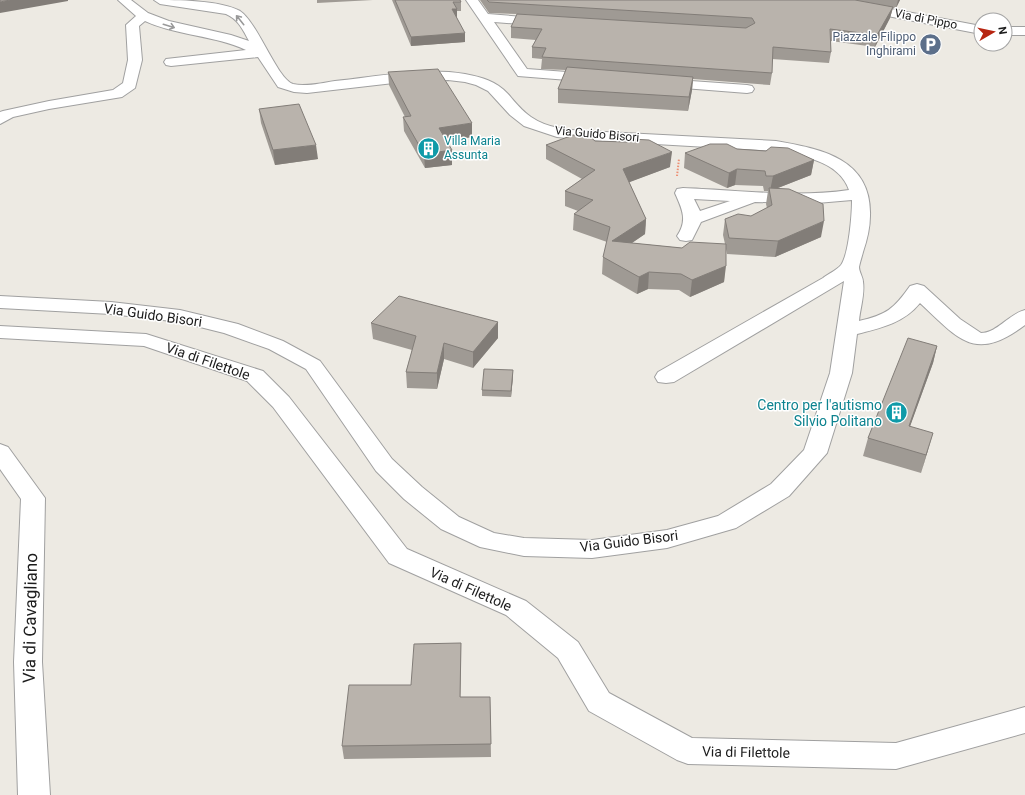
<svg xmlns="http://www.w3.org/2000/svg" width="1025" height="795" font-family="Roboto,sans-serif">
<rect width="100%" height="100%" fill="#edeae3"/>
<g fill="none" stroke-linecap="round" stroke-linejoin="round">
<defs>
<g id="minor">
<path d="M118,0H131L148,13L169,21L231,35L249,41C243,30 238,19 226,14L160,4L154,0C177,0 220,0 240,11C258,23 277,79 293,84C306,87 322,83 335,81C378,77 421,67 465,74C481,77 496,81 508,94C515,102 522,111 531,117C547,128 567,130 586,131L776,141C822,149 872,159 870,216C870,228 867,240 863,252C862,256 860,262 859,267C859,272 863,277 863,282C865,294 860,309 859,321C886,315 894,309 910,286L917,284L924,286L960,319L981,333C997,333 1009,314 1025,310V325C974,363 959,339 920,303C904,323 881,328 857,334L852,373L827,453L789,496L736,528L667,548L592,558L524,556L480,547L441,529L404,499L376,471L306,369L269,349L224,333L180,322L111,314L0,308V296L111,302L180,310L238,324L283,341L320,361L392,459L422,487L459,517L494,533L524,538L592,540L667,530L718,516L771,484L804,450L830,373L844,281L674,382L666,383L658,382L655,377L658,372L823,278C828,274 837,270 841,265C849,254 852,214 852,200L817,203L755,202L701,222L692,240L686,241L680,240L677,236C688,220 682,209 675,193L677,189L683,188C738,190 794,198 849,190C839,161 803,156 776,151L586,140L557,137L524,126L510,115L488,91L476,85L465,82L448,80L411,81L307,93L294,92L278,87L258,57L171,66L166,65L164,62L166,59L246,50C214,35 178,36 145,21L139,26L142,60L135,88L122,97L49,109L13,117L0,124V112L3,111L49,101L113,90L123,83L128,60L126,25L136,16ZM694,199L730,201L700,211Z"/>
<polygon points="466,0 478,0 488,14 549,19 550,22 549,25 544,26 494,22 527,69 593,74 598,75 600,78 598,81 593,82 518,76"/>
<polygon points="819,0 844,0 981,26 981,34 825,4"/>
<rect x="1005" y="27" width="20" height="8"/>
<polygon points="663,79 747,85 752,86 754,89 752,92 747,93 658,86 656,83 658,80"/>
<polygon points="0,326 146,334 263,371 289,397 407,549 526,601 578,642 609,693 692,738 896,743 1025,707 1025,733 896,769 688,764 677,760 589,711 558,658 506,615 389,563 273,407 247,381 144,346 0,338"/>
<polygon points="0,444 8,447 45,498 42,662 50,795 18,795 14,662 21,499 0,469"/>
</g>
</defs>
<use href="#minor" stroke="#a0a0a0" stroke-width="2"/>
<polyline stroke="#ed8f73" stroke-width="2" stroke-dasharray="1.5 1.5" stroke-linecap="butt" points="677,176 679,159"/>
<use href="#minor" fill="#fff" fill-rule="evenodd"/>
</g>
<g fill="#9f9a94">
<polygon points="317,0 373,0 317,3"/>
<polygon points="392,0 460,0 461,2 461,11 457,11 457,18 465,42 411,46"/>
<polygon points="480,0 900,0 896,8 893,8 890,18 875,47 831,41 831,52 829,63 772,59 772,73 770,85 693,79 692,90 688,111 558,103 558,89 566,70 541,69 542,59 532,58 532,47 536,40 511,38 511,27 517,14 489,13"/>
<polygon points="388,72 472,137 446,141 452,165 425,168 404,131 403,117 405,117 389,85"/>
<polygon points="259,109 318,159 275,165 261,123"/>
<polygon points="595,141 670,167 629,182 646,219 645,234 632,243 682,248 725,244 723,235 725,219 751,216 767,208 766,204 768,191 764,191 763,186 735,185 727,188 684,168 685,153 737,149 814,160 811,175 778,188 821,237 775,257 727,254 726,249 724,282 690,297 679,290 648,289 637,294 602,274 603,257 607,242 573,230 574,214 578,211 565,206 565,191 582,179 546,159 546,145"/>
<polygon points="498,322 498,338 473,368 444,359 437,389 407,388 406,372 412,350 373,339 371,323"/>
<polygon points="937,346 933,363 910,426 928,450 921,473 863,456 868,438"/>
<polygon points="513,376 511,397 482,396 482,390"/>
<polygon points="461,643 461,656 460,697 490,697 491,757 344,759 342,746 411,685"/>
</g>
<g fill="#827d78">
<polygon points="10,0 68,0 68,1 0,13 0,2"/>
<polygon points="898,0 900,0 896,8"/>
<polygon points="893,7 890,18 875,47 877,35"/>
<polygon points="452,9 457,9 457,18"/>
<polygon points="465,33 465,42 411,46 411,37"/>
<polygon points="693,77 692,90 688,111 689,97"/>
<polygon points="472,123 472,137 439,142 439,128"/>
<polygon points="316,145 318,159 275,165 273,150"/>
<polygon points="452,150 452,165 425,168 424,154"/>
<polygon points="672,152 670,167 622,185 623,169"/>
<polygon points="814,160 811,175 770,191 773,176"/>
<polygon points="737,169 735,185 727,188 729,173"/>
<polygon points="646,219 645,234 611,257 612,241"/>
<polygon points="824,221 821,237 775,257 778,241"/>
<polygon points="726,266 724,282 690,297 692,280"/>
<polygon points="649,272 648,289 637,294 639,277"/>
<polygon points="498,322 498,338 473,368 473,352"/>
<polygon points="444,343 444,359 437,389 437,373"/>
<polygon points="937,346 933,363 904,443 909,426"/>
<polygon points="513,370 513,376 511,397 511,391"/>
<polygon points="933,433 928,450 921,473 926,455"/>
<polygon points="461,643 461,656 460,710 460,697"/>
</g>
<g fill="#b9b3ac" stroke="#827d78">
<polygon points="0,0 10,0 0,2"/>
<polygon points="395,0 460,0 461,2 453,2 457,9 452,9 465,33 411,37"/>
<polygon points="487,0 855,0 893,7 877,35 830,29 831,52 773,47 772,73 542,57 546,48 532,47 542,29 511,27 517,14 746,28 755,23 752,18 489,2"/>
<polygon points="567,67 693,77 689,97 558,89"/>
<polygon points="438,69 472,123 439,128 452,150 424,154 403,117 411,116 388,72"/>
<polygon points="299,104 316,145 273,150 259,109"/>
<polygon points="573,135 589,136 595,141 627,142 632,139 649,140 672,152 623,169 646,219 612,241 682,248 690,242 726,244 726,266 692,280 681,274 649,272 639,277 603,257 610,227 574,214 593,200 565,191 595,170 546,145"/>
<polygon points="710,144 727,144 737,149 766,151 771,147 788,148 814,160 773,176 766,176 765,171 737,169 729,173 685,153"/>
<polygon points="769,188 789,189 823,204 824,221 778,241 729,238 725,219 738,214 751,216 772,205"/>
<polygon points="399,296 498,322 473,352 444,343 437,373 406,372 416,336 371,323"/>
<polygon points="908,338 937,346 909,426 933,433 926,455 868,438"/>
<polygon points="484,369 513,370 511,391 482,390"/>
<polygon points="461,643 460,697 490,697 491,744 342,746 349,685 411,685 414,644"/>
</g>
<defs><path id="oneway-shaft" d="M-6 0H5M1.5-3L5.5 0L1.5 3" fill="none" stroke-width="1.6" stroke-linecap="round" stroke-linejoin="round"/></defs>
<g stroke="#999">
<use href="#oneway-shaft" transform="translate(240 20) rotate(-129)"/>
<use href="#oneway-shaft" transform="translate(169 26) rotate(17)"/>
</g>
<defs>
<symbol id="parking-disc" viewBox="-11 -11 22 22"><circle r="9.5" fill="#5c6f8a" stroke="#fff"/><path d="M-3.5-5.5H1a3.5 3.5 0 0 1 0 7H-1V5.5H-3.5ZM-1-3.4V-.6H.8a1.4 1.4 0 0 0 0-2.8Z" fill="#fff"/></symbol>
<symbol id="building-disc" viewBox="-11 -11 22 22"><circle r="9.5" fill="#0f9aa8" stroke="#fff"/><path d="M-4-6H4V6H1V3H-1V6H-4ZM-2.5-4.3h1.7v1.8h-1.7ZM.8-4.3h1.7v1.8H.8ZM-2.5-1h1.7V.8h-1.7ZM.8-1h1.7V.8H.8Z" fill="#fff"/></symbol>
</defs>
<g fill-rule="evenodd">
<use href="#parking-disc" x="918" y="32" width="25" height="25"/>
<use href="#building-disc" x="416" y="136" width="25" height="25"/>
<use href="#building-disc" x="884" y="400" width="25" height="25"/>
</g>
<g text-anchor="middle" dominant-baseline="central" stroke-width="3" stroke-linejoin="round" paint-order="stroke">
<g font-size="12" fill="#1c1c1c" stroke="#fff">
<text transform="translate(926 19) rotate(11)">Via di Pippo</text>
<text transform="translate(597 134) rotate(5)">Via Guido Bisori</text>
</g>
<g font-size="12" fill="#4e5e75" stroke="#fff" text-anchor="end">
<text x="916" y="37">Piazzale Filippo<tspan x="916" dy="14">Inghirami</tspan></text>
</g>
<g font-size="12" fill="#0d838f" stroke="#fff" text-anchor="start">
<text x="444" y="141">Villa Maria<tspan x="444" dy="14">Assunta</tspan></text>
</g>
<g font-size="14" fill="#1c1c1c" stroke="#fff">
<text transform="translate(153 315) rotate(8)">Via Guido Bisori</text>
<text transform="translate(208 361) rotate(19)">Via di Filettole</text>
<text transform="translate(629 541) rotate(-7)">Via Guido Bisori</text>
<text transform="translate(471 589) rotate(24)">Via di Filettole</text>
<text transform="translate(746 752) rotate(1)">Via di Filettole</text>
</g>
<g font-size="14" fill="#0d838f" stroke="#fff" text-anchor="end">
<text x="882" y="405">Centro per l'autismo<tspan x="882" dy="16">Silvio Politano</tspan></text>
</g>
<g font-size="17" fill="#1c1c1c" stroke="#fff">
<text transform="translate(30 618) rotate(-89)">Via di Cavagliano</text>
</g>
</g>
<g transform="translate(993 32) rotate(81)"><circle r="19" fill="#ffffff" stroke="#a4a4a4"/>
<path d="M0-3L7 15L0 10L-7 15Z" fill="#b72511"/>
<text y="-6" font-size="11" font-weight="bold" text-anchor="middle" fill="#1c1c1c">N</text>
</g>
</svg>
